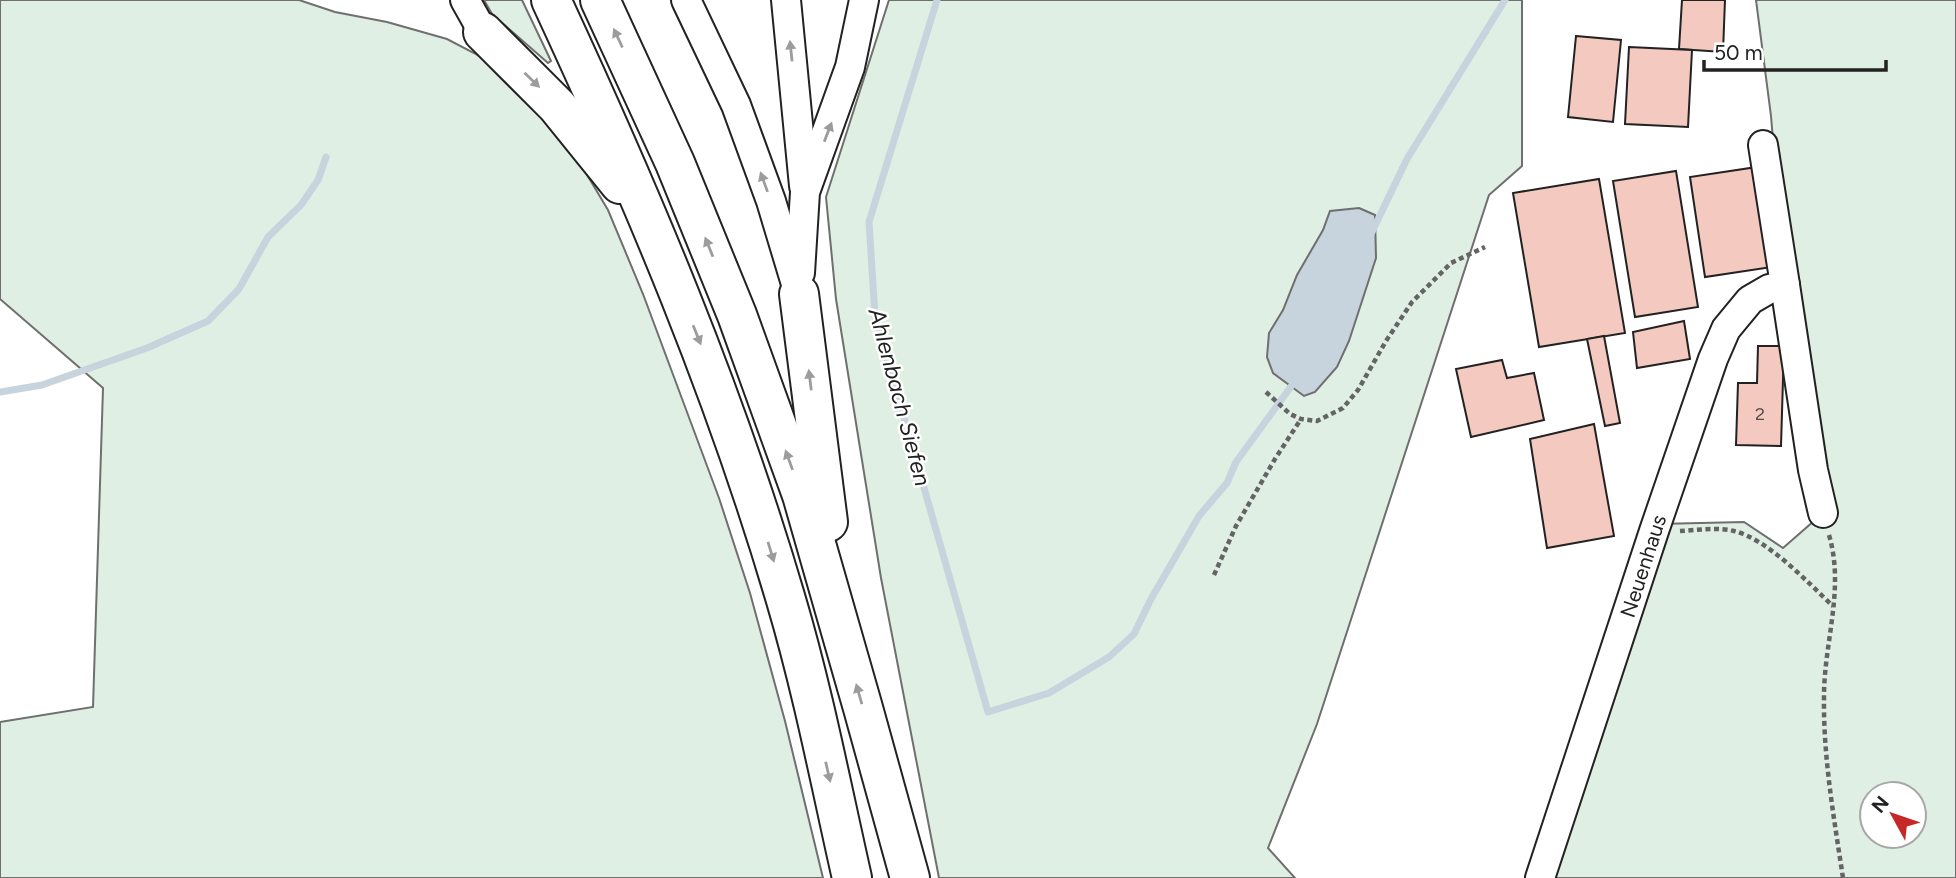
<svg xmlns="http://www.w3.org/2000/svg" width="1956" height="878" font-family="Figtree,sans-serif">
<rect width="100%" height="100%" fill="#fff"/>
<g fill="#e0efe3" stroke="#6f6f6f" stroke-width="2" fill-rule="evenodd">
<polygon points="0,0 299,0 335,12 387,22 447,39 474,53 499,68 574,153 608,210 643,294 719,498 750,593 785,721 823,878 0,878 0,722 93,707 103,388 0,299"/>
<polygon points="484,0 522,0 551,61 548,63 492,14"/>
<polygon points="889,0 1522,0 1522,166 1489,195 1317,724 1268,848 1295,878 939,878 881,578 836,299 826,197"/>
<path d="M1756,0H1956V878H1540L1657,524L1744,522L1783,548L1823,513L1785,285L1771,116ZM1872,794H1914V836H1872Z"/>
</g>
<polygon fill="#c7d3dd" stroke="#6f6f6f" stroke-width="2" points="1359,208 1375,215 1376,258 1349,341 1337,367 1315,392 1304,396 1273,373 1267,357 1269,333 1283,310 1297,275 1323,230 1330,211"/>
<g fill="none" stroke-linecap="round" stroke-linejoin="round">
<g stroke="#c7d3dd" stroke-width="7">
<polyline points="937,0 869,222 875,316 988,712 1049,693 1109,657 1134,634 1151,599 1199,516 1227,483 1236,462 1295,381"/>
<polyline points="1371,234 1407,159 1505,0"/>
<polyline points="0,392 42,385 147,348 208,321 239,289 268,237 301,205 318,180 326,157"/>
</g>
</g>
<g fill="#f3c9c0" stroke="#222" stroke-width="2">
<polygon points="1682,0 1725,0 1723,52 1679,49"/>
<polygon points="1576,36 1621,40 1613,122 1568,117"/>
<polygon points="1629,47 1692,50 1688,127 1625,124"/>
<polygon points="1757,167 1772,267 1705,277 1690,177"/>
<polygon points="1676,171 1698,307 1635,317 1613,181"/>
<polygon points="1599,179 1625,333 1539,347 1513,193"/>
<polygon points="1684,321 1690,359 1637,368 1633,332"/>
<polygon points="1604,336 1620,423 1605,426 1587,339"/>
<polygon points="1758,346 1784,346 1781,446 1736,445 1738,383 1757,383"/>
<polygon points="1502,360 1507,378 1534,373 1544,420 1471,437 1456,369"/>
<polygon points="1594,424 1614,536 1547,548 1530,439"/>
</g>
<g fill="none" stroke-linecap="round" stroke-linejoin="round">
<defs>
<g id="minor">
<polyline points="465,0 483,32"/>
<polyline points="686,0 736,105 771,201 799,294"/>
<polyline points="786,0 804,186"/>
<polyline points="800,273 805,192 850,67 864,0"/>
<polyline points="1785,285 1813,470 1823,513"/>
<polyline points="1540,878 1654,531 1713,359 1726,329 1750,300 1769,289 1785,285 1763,145"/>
</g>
<g id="highway">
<path d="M551,0C642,196 725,392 786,600C813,691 831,785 852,878"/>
<polyline points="600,0 675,163 737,315 802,495 863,708 910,878"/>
<polyline points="483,32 557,106 620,184"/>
<polyline points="799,294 828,522"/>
</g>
</defs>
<use href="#minor" stroke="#222" stroke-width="32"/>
<use href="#highway" stroke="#222" stroke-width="42"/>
<g stroke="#646464" stroke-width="4.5" stroke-dasharray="5 3.5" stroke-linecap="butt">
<polyline points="1266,392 1290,414 1301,419 1317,421 1343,408 1358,390 1386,341 1412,302 1451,263 1485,247"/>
<path d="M1680,531C1697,530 1718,527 1734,531C1769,540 1807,582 1833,606"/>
<path d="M1829,535C1845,589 1824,642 1824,696C1823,757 1834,818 1843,878"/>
<polyline points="1214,575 1236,526 1275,459 1301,419"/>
</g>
<use href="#minor" stroke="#fff" stroke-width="28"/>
<use href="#highway" stroke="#fff" stroke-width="38"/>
</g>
<defs><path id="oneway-solid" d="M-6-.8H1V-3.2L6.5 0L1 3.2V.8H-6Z" transform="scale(1.75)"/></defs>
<g fill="#9c9c9c">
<use href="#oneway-solid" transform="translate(618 38) rotate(-115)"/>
<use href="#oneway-solid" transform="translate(791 51) rotate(-96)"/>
<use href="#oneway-solid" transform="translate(532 80) rotate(44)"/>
<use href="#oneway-solid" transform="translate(828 132) rotate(-69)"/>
<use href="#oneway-solid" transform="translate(764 182) rotate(-110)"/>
<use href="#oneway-solid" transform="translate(709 247) rotate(-112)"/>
<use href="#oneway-solid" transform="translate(697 335) rotate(68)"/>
<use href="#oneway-solid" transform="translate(810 380) rotate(-97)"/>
<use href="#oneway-solid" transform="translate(789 460) rotate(-110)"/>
<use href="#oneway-solid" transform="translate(771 552) rotate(73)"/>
<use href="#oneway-solid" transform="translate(859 694) rotate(-106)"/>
<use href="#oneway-solid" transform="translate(828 772) rotate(77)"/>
</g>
<g text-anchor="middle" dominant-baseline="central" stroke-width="5" stroke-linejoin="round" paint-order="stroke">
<g font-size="18" fill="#564c4a">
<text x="1760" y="414">2</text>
</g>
<g font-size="21" fill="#222" stroke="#fff">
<text transform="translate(1643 566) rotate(-72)">Neuenhaus</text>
</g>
<g font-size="23" font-style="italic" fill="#222" stroke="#fff">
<text transform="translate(900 397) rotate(75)">Ahlenbach Siefen</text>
</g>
</g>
<g transform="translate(1893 815) rotate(310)"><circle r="33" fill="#ffffff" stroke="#a7a7a7" stroke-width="2"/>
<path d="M0-5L12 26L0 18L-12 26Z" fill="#c62828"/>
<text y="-10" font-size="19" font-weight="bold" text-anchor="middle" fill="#222222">N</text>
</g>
<path d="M1704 60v10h182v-10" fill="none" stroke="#222222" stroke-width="3.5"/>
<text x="1714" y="60" font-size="21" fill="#222222" stroke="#ffffff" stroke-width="5" paint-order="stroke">50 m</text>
</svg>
